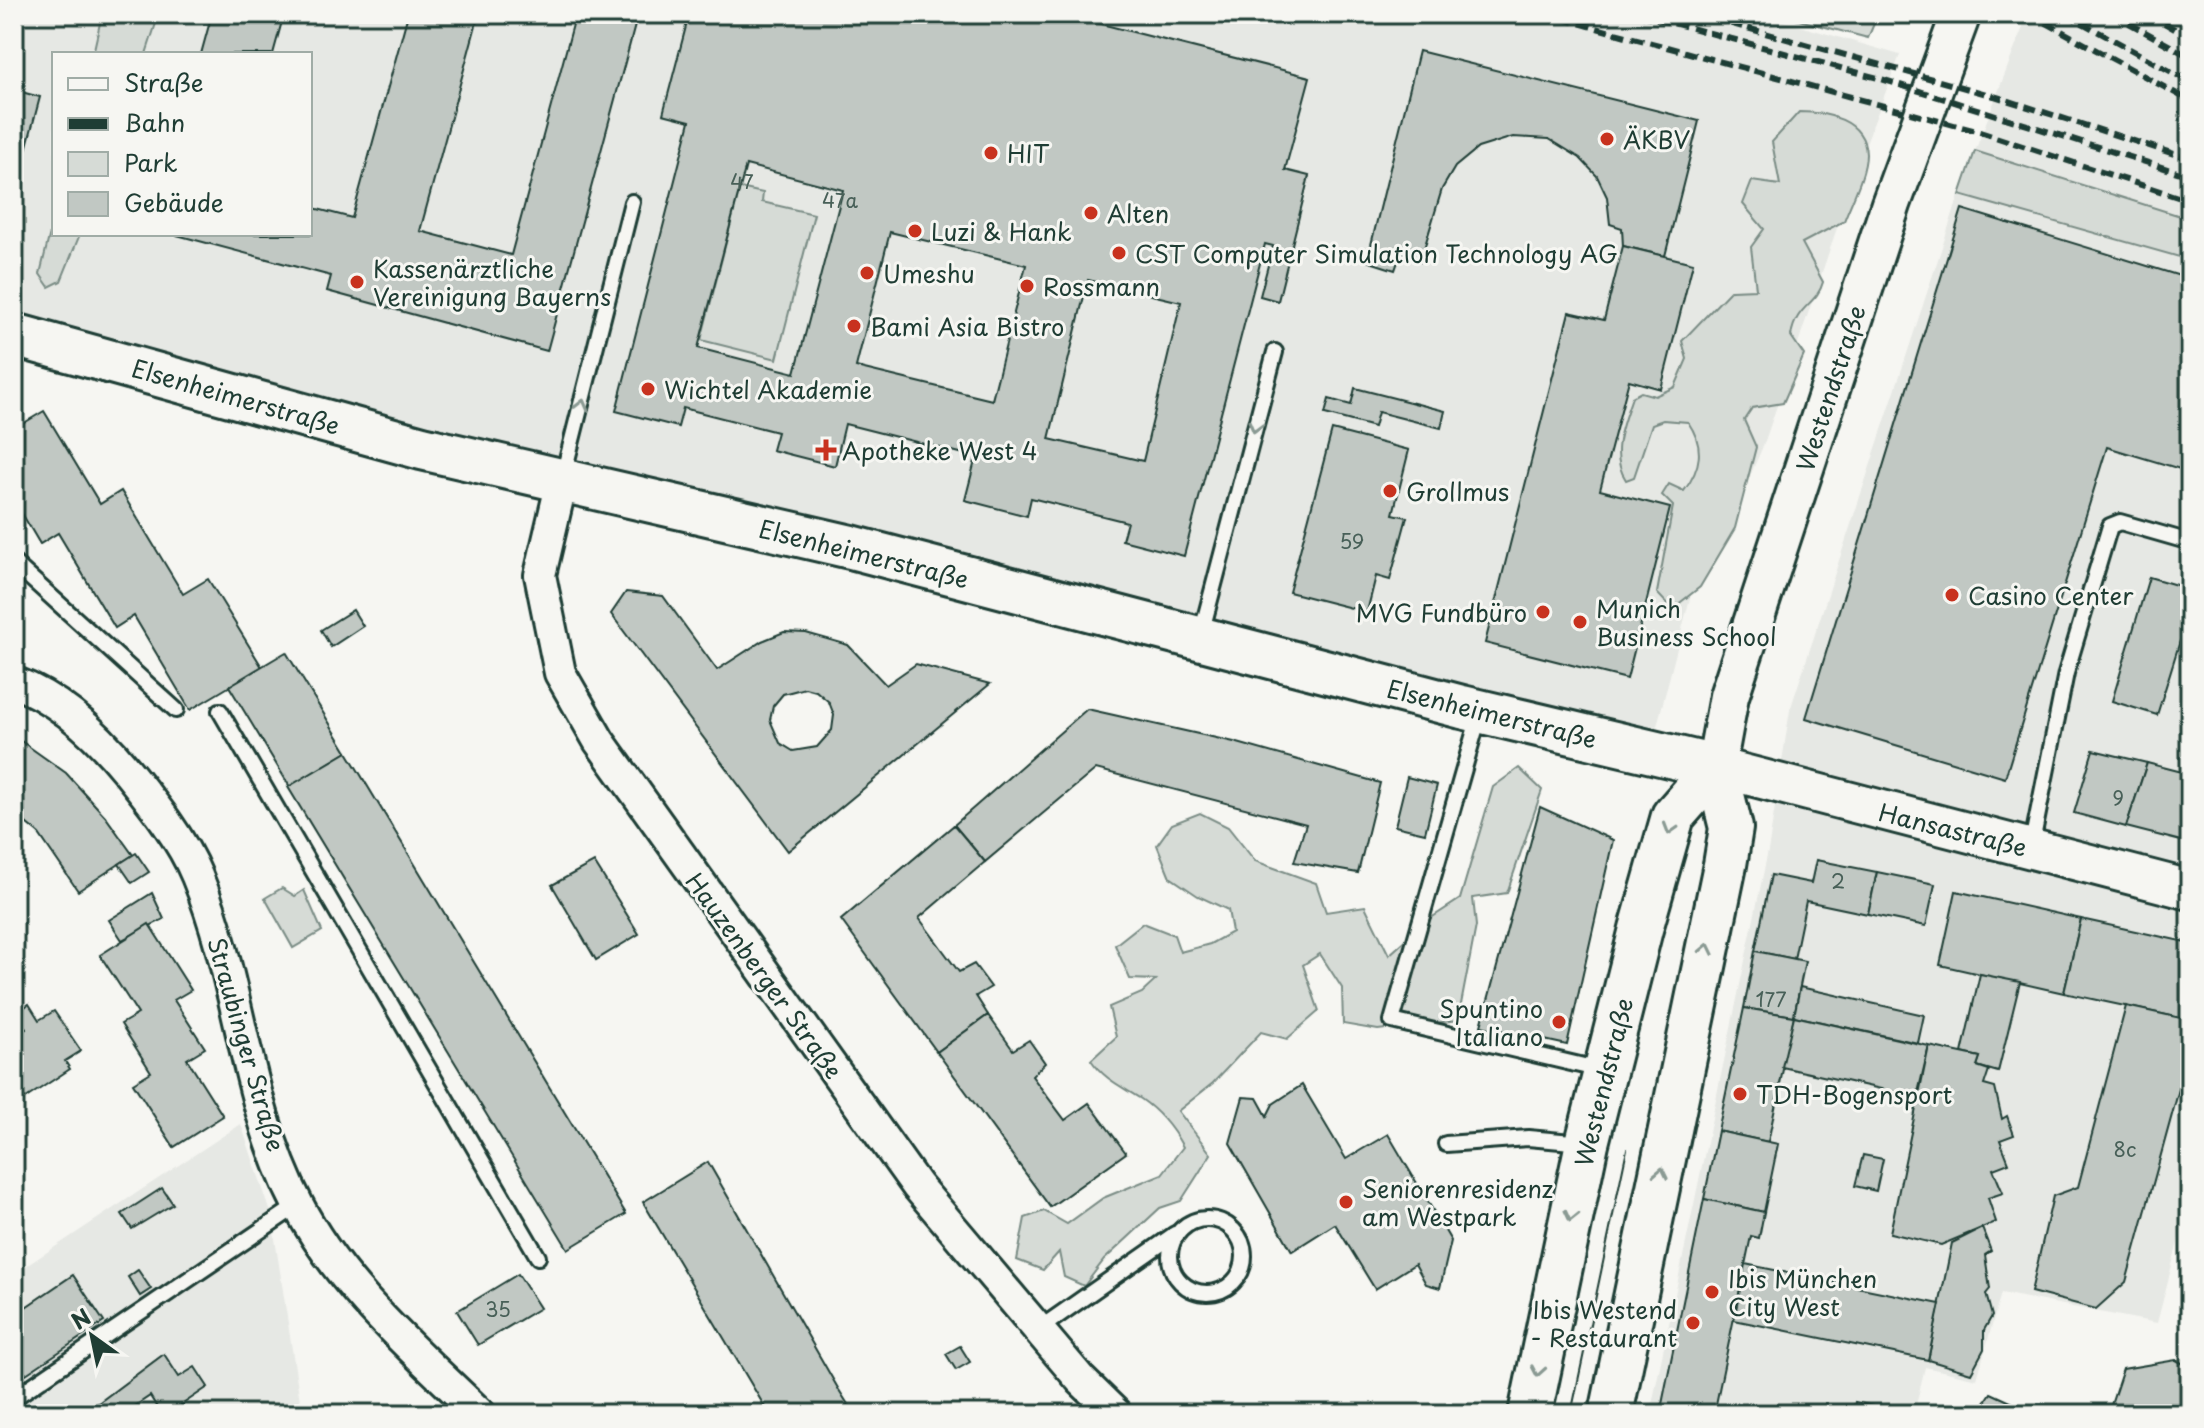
<svg xmlns="http://www.w3.org/2000/svg" width="2204" height="1428" font-family="'Playpen Sans',sans-serif">
<rect width="100%" height="100%" fill="#f6f6f2"/>
<filter id="ink" filterUnits="userSpaceOnUse"><feTurbulence type="fractalNoise" baseFrequency=".0125" numOctaves="2"/><feDisplacementMap in="SourceGraphic" scale="16" xChannelSelector="R" yChannelSelector="G"/><feConvolveMatrix kernelMatrix="1 2 1 2 8 2 1 2 1" color-interpolation-filters="sRGB"/></filter>
<g filter="url(#ink)">
<g fill="#e6e8e4" fill-rule="evenodd">
<path d="M14,14H1759L1900,55L1864,148L1764,444L1734,512L1696,575L1650,753L14,335ZM54,54H310V234H54Z"/>
<polygon points="2028,14 2190,14 2190,1196 2157,1323 2001,1293 1977,1379 1925,1367 1914,1414 1650,1414 1768,851 1790,710 1964,180"/>
<polygon points="241,1124 271,1213 300,1401 283,1414 14,1414 14,1274"/>
</g>
<g fill="#d6dbd6" stroke="#7a8c85" stroke-width="2">
<polygon points="102,14 159,14 146,54 93,54"/>
<polygon points="1795,14 1878,14 1868,38 1791,18"/>
<path d="M1799,112C1826,112 1865,119 1866,154C1866,174 1851,202 1844,221L1802,243L1823,282C1817,305 1796,305 1791,336L1804,355L1783,403L1752,408L1744,420L1756,447L1735,528L1700,587L1672,609L1657,593L1673,506L1662,495L1669,484L1684,491C1701,468 1705,447 1688,422L1663,420L1652,424L1634,477L1626,480C1609,454 1623,424 1632,397L1641,392L1655,396L1675,387L1687,359L1682,341L1731,290L1756,289L1751,247L1764,229L1743,204L1752,181L1780,185L1772,142Z"/>
<polygon points="1975,151 2190,219 2190,260 1960,195"/>
<polygon points="740,188 763,193 762,202 814,214 777,359 701,340"/>
<polygon points="54,216 54,234 80,234 61,281 49,287 40,274"/>
<path d="M1519,768L1542,790L1507,893L1473,898L1476,926L1458,1020L1378,1030L1343,1024L1342,988L1320,954L1303,965L1319,1011L1287,1039L1261,1032L1213,1083L1178,1111L1211,1154L1181,1201L1160,1208L1104,1260L1084,1286L1064,1277L1059,1252L1043,1270L1017,1260L1025,1218L1044,1211L1067,1224L1103,1198L1162,1174L1183,1147C1172,1127 1160,1112 1141,1099C1121,1086 1105,1080 1091,1060L1116,1037L1109,1007L1142,993L1156,980L1130,979L1115,945L1143,923L1174,935L1180,952L1210,944L1232,932L1228,910L1198,896L1170,877L1157,845L1172,824L1200,813L1228,827L1255,861L1316,883L1326,912L1365,906L1389,955L1428,920L1460,899L1493,787Z"/>
<polygon points="282,888 295,896 304,890 322,931 293,948 265,898"/>
</g>
<g fill="#c1c8c3" stroke="#1f3d34" stroke-width="2" fill-rule="evenodd">
<polygon points="212,14 284,14 273,54 201,54"/>
<polygon points="408,14 479,14 420,231 511,255 575,17 566,14 638,14 547,351 327,291 331,276 173,234 310,234 310,207 352,218"/>
<path d="M717,14H1062L1310,77L1285,170L1309,176L1278,301L1260,296L1273,246L1265,244L1184,556L1122,540L1127,522L1031,498L1027,516L965,500L976,457L845,424L835,466L772,450L777,432L683,408L678,427L616,411L690,121L663,114L689,15L715,22ZM746,165L843,190L795,373L698,348ZM890,232L1026,265L992,400L856,367ZM1088,280L1181,302L1143,461L1049,439Z"/>
<polygon points="1419,51 1699,121 1665,256 1623,246 1622,228 1610,224 1607,197 1597,176 1580,158 1549,139 1513,137 1478,148 1455,167 1442,189 1420,262 1400,256 1395,270 1367,261"/>
<polygon points="14,90 40,97 14,195"/>
<polygon points="1962,209 2190,279 2190,472 2107,447 2005,778 1806,718"/>
<polygon points="1623,246 1693,263 1661,389 1629,380 1600,490 1670,508 1627,679 1485,643 1569,312 1604,320"/>
<polygon points="1355,388 1445,411 1441,428 1378,412 1374,427 1325,414 1329,399 1351,405"/>
<polygon points="44,411 100,504 121,491 183,594 208,579 262,667 190,710 134,616 115,628 58,533 40,544 14,500 14,429"/>
<polygon points="1332,430 1409,450 1393,514 1407,517 1390,580 1376,576 1367,612 1289,592"/>
<polygon points="2149,577 2190,589 2190,644 2180,641 2157,715 2112,701"/>
<path d="M626,592L663,596L717,670L762,641L784,632L806,633L848,645L886,685L916,664L990,684L788,851L611,614ZM805,688L816,691L829,702L834,715L832,730L817,747L793,751L780,743L770,720L773,706L783,694Z"/>
<polygon points="353,610 363,626 331,647 321,630"/>
<polygon points="286,652 347,752 290,787 229,686"/>
<polygon points="1087,709 1234,742 1380,783 1358,873 1294,862 1306,824 1096,769 985,862 954,825"/>
<polygon points="14,736 66,773 105,816 133,855 78,891 39,834 14,813"/>
<polygon points="2093,750 2147,763 2126,827 2074,813"/>
<polygon points="347,752 626,1214 568,1249 288,787"/>
<polygon points="2147,763 2190,774 2190,811 2181,841 2126,827"/>
<polygon points="1407,777 1437,785 1425,833 1395,826"/>
<polygon points="1540,807 1613,840 1567,1045 1481,1026"/>
<polygon points="954,825 985,862 919,918 959,972 974,964 991,987 976,996 988,1015 937,1052 841,920"/>
<polygon points="136,853 149,872 132,883 119,864"/>
<polygon points="1816,860 1877,872 1868,914 1806,901 1794,959 1755,951 1771,875 1811,883"/>
<polygon points="594,862 639,934 596,960 552,885"/>
<polygon points="1877,872 1935,884 1926,926 1868,914"/>
<polygon points="1956,891 2081,919 2064,993 1940,965"/>
<polygon points="152,893 164,919 122,940 109,920"/>
<polygon points="2081,919 2190,943 2190,1020 2064,993"/>
<polygon points="149,924 191,990 174,1000 205,1048 187,1059 223,1116 174,1147 133,1083 151,1072 121,1024 138,1014 100,955"/>
<polygon points="1755,951 1805,961 1794,1016 1744,1008"/>
<polygon points="1980,974 2020,982 1998,1072 1977,1066 1980,1057 1962,1053"/>
<polygon points="1800,987 1924,1015 1918,1043 1794,1016"/>
<polygon points="29,1004 39,1020 54,1011 81,1051 65,1061 70,1069 14,1106 14,1037 26,1029 16,1013"/>
<polygon points="2126,1006 2190,1020 2190,1049 2126,1282 2096,1309 2031,1292 2053,1196 2078,1187"/>
<polygon points="1744,1008 1794,1016 1768,1142 1718,1131"/>
<polygon points="988,1015 1013,1050 1029,1040 1045,1063 1032,1076 1065,1120 1089,1103 1126,1153 1050,1207 937,1052"/>
<polygon points="1794,1016 1929,1046 1917,1097 1782,1067"/>
<polygon points="1929,1046 1980,1057 1977,1066 1989,1070 1984,1085 1995,1088 2002,1119 2007,1116 2014,1135 2000,1140 2009,1163 1993,1169 2003,1193 1988,1198 1996,1222 1941,1245 1890,1233"/>
<polygon points="1302,1085 1346,1159 1388,1134 1451,1241 1440,1288 1426,1284 1415,1264 1375,1289 1335,1224 1292,1251 1230,1143 1243,1097 1257,1098 1267,1116 1273,1104"/>
<polygon points="1718,1131 1778,1144 1764,1212 1704,1199"/>
<polygon points="1863,1155 1883,1159 1876,1191 1855,1186"/>
<polygon points="708,1162 839,1390 854,1414 769,1414 643,1202"/>
<polygon points="162,1188 173,1204 132,1229 122,1214"/>
<polygon points="1704,1199 1764,1212 1759,1238 1751,1236 1714,1414 1660,1414"/>
<polygon points="1982,1228 1991,1251 1985,1255 1990,1289 1986,1294 1992,1316 1984,1330 1984,1349 1971,1373 1928,1360 1952,1243"/>
<polygon points="1745,1264 1940,1304 1928,1360 1734,1320"/>
<polygon points="138,1270 151,1289 140,1296 128,1277"/>
<polygon points="518,1274 540,1308 478,1345 457,1311"/>
<polygon points="73,1275 104,1322 14,1382 14,1315"/>
<polygon points="960,1346 970,1362 956,1370 946,1354"/>
<polygon points="164,1354 179,1377 195,1367 208,1387 168,1414 161,1414 150,1396 123,1414 104,1414 97,1404"/>
<polygon points="2176,1360 2190,1367 2190,1414 2108,1414 2123,1369"/>
<polygon points="1991,1393 2026,1409 2038,1414 1977,1414"/>
<polygon points="1855,1402 1896,1411 1896,1414 1852,1414"/>
</g>
<g fill="none" stroke-linecap="round" stroke-linejoin="round">
<defs>
<g id="service">
<polyline points="563,476 632,202"/>
<polyline points="14,563 176,710"/>
<polyline points="1201,634 1275,352"/>
<polyline points="220,711 538,1257"/>
<polyline points="1479,716 1392,1021 1601,1070"/>
<polyline points="2031,848 2066,673 2110,526 2120,522 2190,542"/>
<polyline points="1446,1144 1528,1138 1583,1143"/>
<circle cx="1207" cy="1256" r="37"/>
<polyline points="1039,1329 1175,1234"/>
<polyline points="14,1398 298,1205"/>
</g>
<g id="minor">
<polyline points="562,481 540,575 560,673 599,741 917,1186 1081,1380 1116,1414"/>
<path d="M14,682C59,699 97,734 127,771C152,802 182,839 197,876C241,982 244,1103 298,1205C340,1287 415,1351 480,1414"/>
</g>
<polyline id="tertiary" points="1961,14 1891,204 1729,696 1716,767 2190,890"/>
<g id="secondary">
<polyline points="14,335 422,448 851,547 1462,707 1716,767"/>
<polyline points="1530,1414 1587,1143 1641,929 1673,816 1716,767"/>
<polyline points="1611,1414 1725,865 1731,828 1716,767"/>
</g>
</defs>
<use href="#service" stroke="#1f3d34" stroke-width="20"/>
<use href="#minor" stroke="#1f3d34" stroke-width="36"/>
<use href="#tertiary" stroke="#1f3d34" stroke-width="44"/>
<use href="#secondary" stroke="#1f3d34" stroke-width="48"/>
<use href="#service" stroke="#f6f6f2" stroke-width="14"/>
<use href="#minor" stroke="#f6f6f2" stroke-width="30"/>
<use href="#tertiary" stroke="#f6f6f2" stroke-width="38"/>
<use href="#secondary" stroke="#f6f6f2" stroke-width="42"/>
<polyline stroke="#1f3d34" stroke-width="2" points="1571,1414 1627,1149"/>
<g stroke="#1f3d34" stroke-width="6" stroke-dasharray="12 6" stroke-linecap="butt">
<polyline points="1545,14 1980,132 2190,201"/>
<polyline points="1639,14 1878,78 2190,176"/>
<polyline points="1696,14 1994,96 2190,159"/>
<polyline points="2030,14 2190,101"/>
<polyline points="2066,14 2190,82"/>
<polyline points="2113,14 2190,57"/>
<polyline points="2149,14 2190,38"/>
</g>
</g>
<defs><path id="oneway-chevron" d="M-2-3.5L2.5 0L-2 3.5" fill="none" stroke-width="1.6" stroke-linecap="round" stroke-linejoin="round" transform="scale(2)"/></defs>
<g stroke="#8a9a93">
<use href="#oneway-chevron" transform="translate(582 405) rotate(-76)"/>
<use href="#oneway-chevron" transform="translate(1255 427) rotate(105)"/>
<use href="#oneway-chevron" transform="translate(1670 829) rotate(107)"/>
<use href="#oneway-chevron" transform="translate(1707 949) rotate(-78)"/>
<use href="#oneway-chevron" transform="translate(1661 1173) rotate(-78)"/>
<use href="#oneway-chevron" transform="translate(1571 1216) rotate(103)"/>
<use href="#oneway-chevron" transform="translate(1538 1371) rotate(100)"/>
</g>
</g>
<g fill="#c8321e" stroke="#f6f6f2" stroke-width="3">
<circle cx="1607" cy="139" r="8"/>
<circle cx="991" cy="153" r="8"/>
<circle cx="1091" cy="213" r="8"/>
<circle cx="915" cy="231" r="8"/>
<circle cx="1119" cy="253" r="8"/>
<circle cx="867" cy="273" r="8"/>
<circle cx="357" cy="282" r="8"/>
<circle cx="1027" cy="286" r="8"/>
<circle cx="854" cy="326" r="8"/>
<circle cx="648" cy="389" r="8"/>
<path d="M822 438h8v8h8v8h-8v8h-8v-8h-8v-8h8z"/>
<circle cx="1390" cy="491" r="8"/>
<circle cx="1952" cy="595" r="8"/>
<circle cx="1543" cy="612" r="8"/>
<circle cx="1580" cy="622" r="8"/>
<circle cx="1559" cy="1022" r="8"/>
<circle cx="1740" cy="1094" r="8"/>
<circle cx="1346" cy="1202" r="8"/>
<circle cx="1712" cy="1292" r="8"/>
<circle cx="1693" cy="1323" r="8"/>
</g>
<g text-anchor="middle" dominant-baseline="central" stroke-width="6" stroke-linejoin="round" paint-order="stroke">
<g font-size="20" fill="#486058">
<text x="742" y="181">47</text>
<text x="840" y="200">47a</text>
<text x="1352" y="541">59</text>
<text x="2118" y="798">9</text>
<text x="1838" y="881">2</text>
<text x="1771" y="999">177</text>
<text x="2125" y="1149">8c</text>
<text x="498" y="1309">35</text>
</g>
<g font-size="24" fill="#1f3d34" stroke="#f6f6f2" text-anchor="start">
<text x="1623" y="139">ÄKBV</text>
<text x="1007" y="153">HIT</text>
<text x="1107" y="213">Alten</text>
<text x="931" y="231">Luzi &amp; Hank</text>
<text x="1135" y="253">CST Computer Simulation Technology AG</text>
<text x="373" y="268">Kassenärztliche<tspan x="373" dy="28">Vereinigung Bayerns</tspan></text>
<text x="883" y="273">Umeshu</text>
<text x="1043" y="286">Rossmann</text>
<text x="870" y="326">Bami Asia Bistro</text>
<text x="664" y="389">Wichtel Akademie</text>
<text x="842" y="450">Apotheke West 4</text>
<text x="1406" y="491">Grollmus</text>
<text x="1968" y="595">Casino Center</text>
<text x="1596" y="608">Munich<tspan x="1596" dy="28">Business School</tspan></text>
<text x="1527" y="612" text-anchor="end">MVG Fundbüro</text>
<text x="1543" y="1008" text-anchor="end">Spuntino<tspan x="1543" dy="28">Italiano</tspan></text>
<text x="1756" y="1094">TDH-Bogensport</text>
<text x="1362" y="1188">Seniorenresidenz<tspan x="1362" dy="28">am Westpark</tspan></text>
<text x="1728" y="1278">Ibis München<tspan x="1728" dy="28">City West</tspan></text>
<text x="1677" y="1309" text-anchor="end">Ibis Westend<tspan x="1677" dy="28">- Restaurant</tspan></text>
</g>
<g font-size="24" fill="#1f3d34" stroke="#f6f6f2">
<text transform="translate(1830 388) rotate(-72)">Westendstraße</text>
<text transform="translate(236 396) rotate(16)">Elsenheimerstraße</text>
<text transform="translate(864 553) rotate(14)">Elsenheimerstraße</text>
<text transform="translate(1492 713) rotate(14)">Elsenheimerstraße</text>
<text transform="translate(1953 829) rotate(14)">Hansastraße</text>
<text transform="translate(765 975) rotate(54)">Hauzenberger Straße</text>
<text transform="translate(247 1044) rotate(74)">Straubinger Straße</text>
<text transform="translate(1603 1082) rotate(-76)">Westendstraße</text>
</g>
</g>
<rect width="2204" height="1428" fill="none" stroke="#f6f6f2" stroke-width="48"/>
<rect x="24" y="24" width="2156" height="1380" fill="none" stroke="#1f3d34" stroke-width="3" filter="url(#ink)"/>
<rect x="52" y="52" width="260" height="184" fill="#f6f6f2" stroke="#a0aca6" stroke-width="2"/>
<rect x="68" y="78" width="40" height="12" fill="#f6f6f2" stroke="#a0aca6" stroke-width="2"/>
<text x="124" y="92" font-size="24" fill="#1f3d34">Straße</text>
<rect x="68" y="118" width="40" height="12" fill="#1f3d34" stroke="#a0aca6" stroke-width="2"/>
<text x="124" y="132" font-size="24" fill="#1f3d34">Bahn</text>
<rect x="68" y="152" width="40" height="24" fill="#d6dbd6" stroke="#a0aca6" stroke-width="2"/>
<text x="124" y="172" font-size="24" fill="#1f3d34">Park</text>
<rect x="68" y="192" width="40" height="24" fill="#c1c8c3" stroke="#a0aca6" stroke-width="2"/>
<text x="124" y="212" font-size="24" fill="#1f3d34">Gebäude</text>
<g transform="translate(92 1336) rotate(327)" stroke="#f6f6f2" stroke-width="6" paint-order="stroke">
<path d="M0-6L14 30L0 20L-14 30Z" fill="#1f3d34"/>
<text y="-12" font-size="22" font-weight="bold" text-anchor="middle" fill="#1f3d34">N</text>
</g>
</svg>
